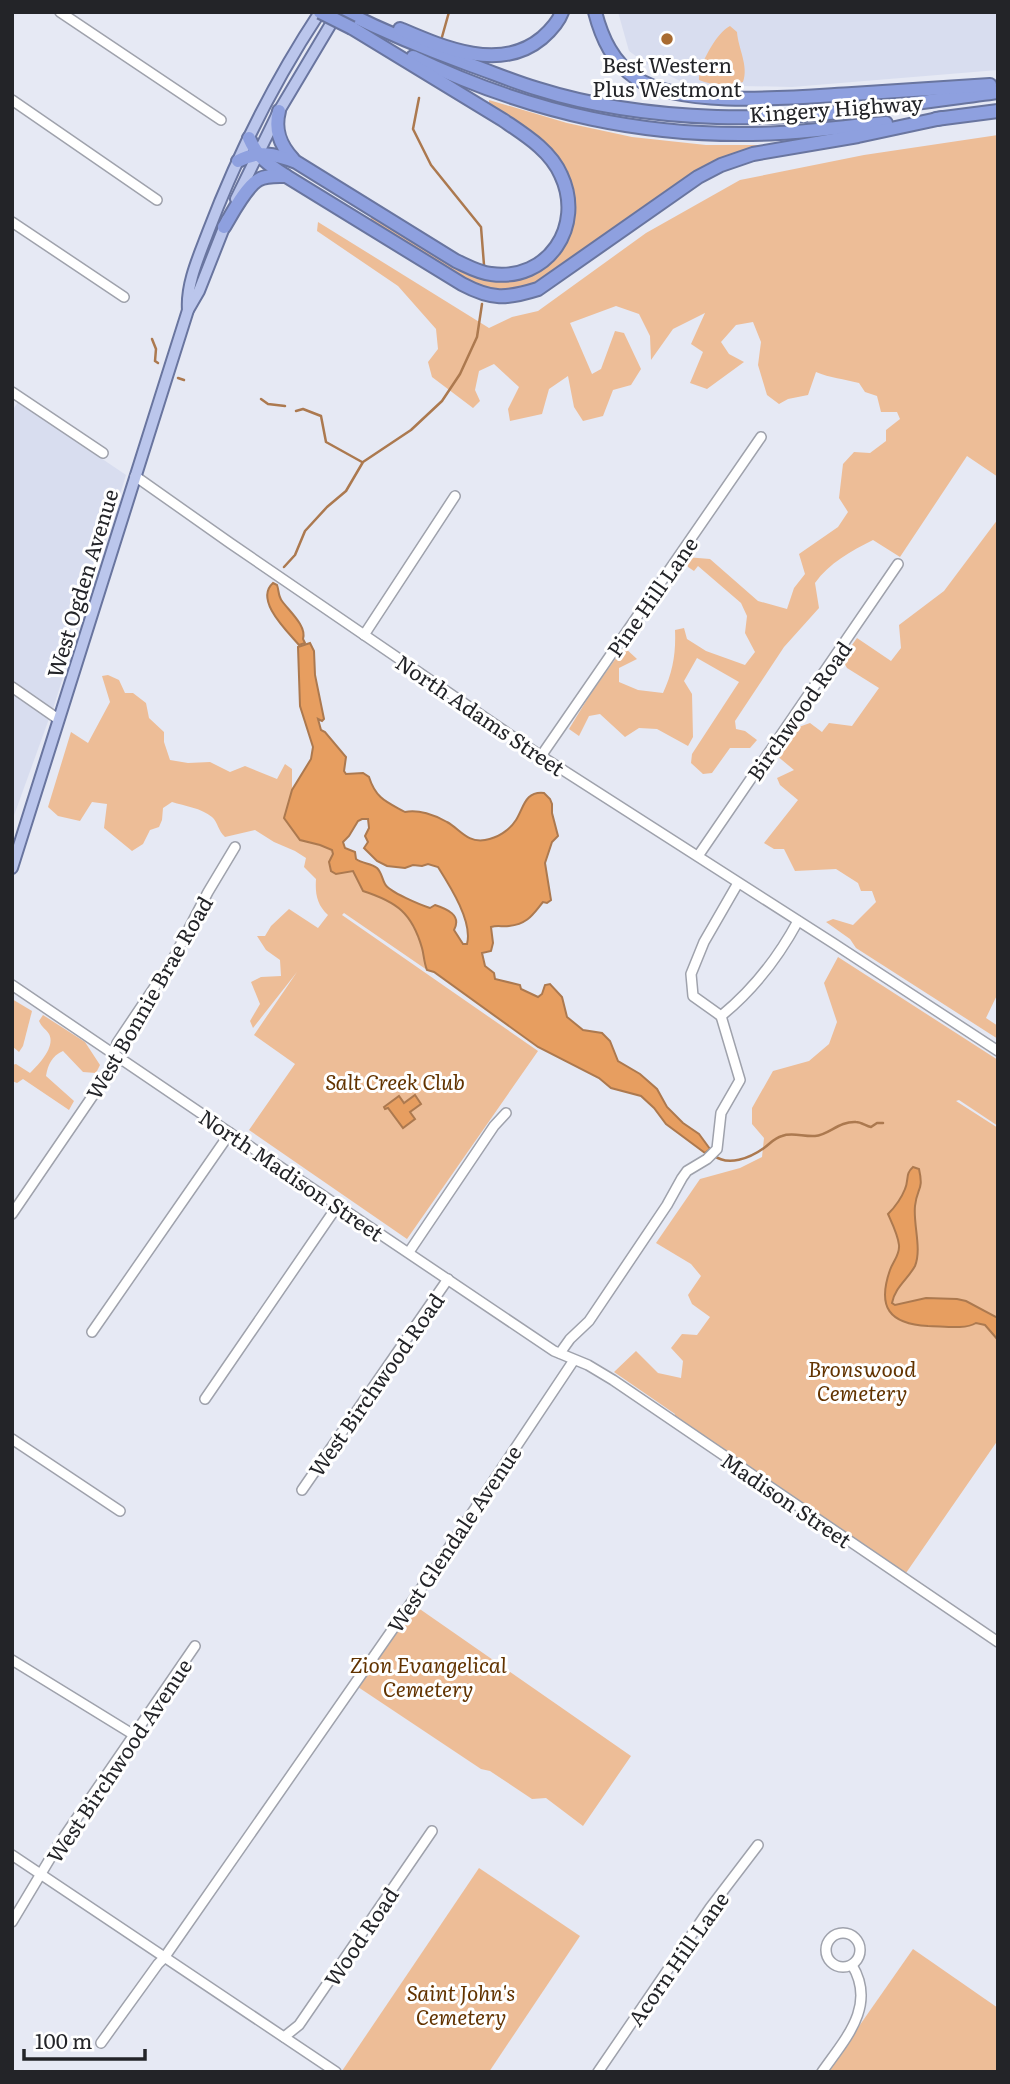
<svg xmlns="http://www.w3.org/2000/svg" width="1010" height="2084" font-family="Literata,serif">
<rect width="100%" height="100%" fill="#e6e9f4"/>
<g fill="#d8ddef">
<polygon points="618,12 998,12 998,70 792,87 702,85 682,82 648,65 629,51"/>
<polygon points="18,402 126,475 53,709 12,681 12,411"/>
<polygon points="12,690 50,716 12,821"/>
</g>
<g fill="#edbd97">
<path d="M730,26L737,32C738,48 749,66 743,82C729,85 713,86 699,80C698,66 717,32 730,26Z"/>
<path d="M489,100L567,123L632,137L706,145H770L749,149L700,168L537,283C516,290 499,292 477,287L370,221L372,216L472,276C485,279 496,277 509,275C519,274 532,274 540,269C583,246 581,192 556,157C540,133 513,119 489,104Z"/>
<path d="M998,135V477L967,456L900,557L873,540C851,551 829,563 815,583L819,608L784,647L735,721L736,729L745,731L757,740L750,748H730L712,773L703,774L691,763L692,754L739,682L697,658L684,681L692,694L693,737L688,746L657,729L639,728L625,737L600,714L589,716L579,736L569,729L591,693L624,647L637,659L619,668V682L638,690L663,693C673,672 676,653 675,630L684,628L687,639L706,651L745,665L755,652L745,633L747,616L741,603L698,566L694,571L688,567L686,557L710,559L758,601L787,609L794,588L805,574L799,554L838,527L848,512L839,498L843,464L854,452L870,453L886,441V430L900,419L897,412H881L877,396L865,392L859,383C844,379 830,378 816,372L808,395L788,399L779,404L767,395L758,365L761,342L753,322L736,325L721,342L729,354L744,362L707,389L690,383L703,352L691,344L705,313L673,329L651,360L650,336L639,314L616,306L570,323L592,374L601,369L615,331L624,333L641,369L631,385L613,390L603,416L583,421L574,407L568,376L549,389L542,414L510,421L508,409L519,387L494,364L479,371L475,390L480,401L473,408L432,377L428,362L438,349L436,329L398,286L317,231L318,222L489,328L512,317L538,311L646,233L740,180L864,155Z"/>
<polygon points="998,519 998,993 986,1018 998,1026 998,1039 856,948 850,939 826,922 833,919 853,925 876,902 872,891 861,891 858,883 836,869 795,871 784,849 774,849 764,843 798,800 780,785 777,778 794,770 776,755 796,728 810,723 822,732 829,723 852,726 879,688 847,668 842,659 857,638 891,661 901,648 899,625 944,591"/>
<path d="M108,675L119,680L125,693H133L146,703L149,718L164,732V742L170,760L188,763L210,762L230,772L245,766L277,779L285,764L292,769V790L284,818L300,840L321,845L332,850L336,874L353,871L363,890C397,902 412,913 422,948C424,955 424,963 427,970L344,913L342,915L538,1051L407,1239L249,1130L295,1064L254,1035L297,972L253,1028L250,1021L260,1004L251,982L261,977L281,976L280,960L266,950L257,936H265L271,926L289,909L318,928L328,915C317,905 315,894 316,879L304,867L306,858L295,851L274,842L255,830L225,837C218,831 218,822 212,817C201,808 185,806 172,802L163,808L162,820L159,827L150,830L143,844L132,851L104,828L107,804L92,802L80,821L58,816L48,807L71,732L88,743L110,702L102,676Z"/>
<polygon points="838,957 998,1060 998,1126 959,1100 956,1101 998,1128 998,1440 906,1573 674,1417 675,1414 614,1372 636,1351 658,1373 681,1378 683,1361 671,1348 682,1334 697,1335 710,1317 692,1304 688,1295 701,1276 691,1264 656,1243 700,1179 740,1168 762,1157 764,1138 752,1124 752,1108 773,1071 809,1061 829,1044 837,1022 824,983"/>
<polygon points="12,999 32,1011 23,1046 19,1052 12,1046"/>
<path d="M43,1015L85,1042L100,1065L96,1073L83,1072L63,1051C52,1056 48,1064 46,1076L74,1101L69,1110L23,1079L17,1083L12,1081V1065L16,1064L30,1073C38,1065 56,1047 49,1034C46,1029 42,1028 39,1021Z"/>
<polygon points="414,1605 631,1756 583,1826 546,1798 532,1799 490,1771 481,1769 358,1687"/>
<polygon points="479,1868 580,1936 489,2072 344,2072 342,2071"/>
<polygon points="913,1949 998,2008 998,2072 827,2072"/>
</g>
<g fill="#e79e60" stroke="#ac794f" stroke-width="2" fill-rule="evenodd">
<path d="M273,583L277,585C279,590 278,596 282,601C289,611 307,626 303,639L305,643L299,645C287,631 254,600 273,583Z"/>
<path d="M310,643L314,651L315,675L324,719L322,721L318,719L321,730L325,732L346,757L344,771L346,774L363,773L369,777C376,799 387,802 405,812C418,809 435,815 447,822C460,829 467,843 485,840C497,838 509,831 516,820C524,807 525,791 544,793L550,799L552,804V813L558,836L552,842L545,863L551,900L547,903L543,902C533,914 528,924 509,926C502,927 498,925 491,927L493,943L491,951L482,953L485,966L494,973L495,979L520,985L521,989L538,997L542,994L545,985L550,984L562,997L567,1017L583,1030L602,1033L610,1041L618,1061L640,1074L657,1089L667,1107L683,1123L699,1134L710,1149L705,1153L666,1124L654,1108L641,1096L611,1088L599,1078L538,1047L434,972L427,970C424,963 424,955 422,948C412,913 397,902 363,891L353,871L336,874L331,871L329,862L333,854L332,850L320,845L300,840L284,818L292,790L311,759L313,747L300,706L298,647ZM362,819H368L369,828L365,836L368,842L364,848L377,861L387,866L405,868L413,865L422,866L428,864L438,867C450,886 473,922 467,944H463L454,930C462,915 447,909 435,905L430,908C421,905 389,892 385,884C382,879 382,873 377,868C371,863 363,864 356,859L355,852L345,848L343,842L349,836L358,821Z"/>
<polygon points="415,1095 421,1104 410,1112 415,1119 403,1128 388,1108 385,1109 384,1107 399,1096 404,1103"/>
<path d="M913,1167L919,1169C924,1191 917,1187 915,1206C913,1224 922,1249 915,1266C908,1279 895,1287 892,1303L895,1305L926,1298L957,1299L966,1301L998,1318V1340L985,1325L976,1323C965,1330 942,1326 928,1326C889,1324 877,1307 890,1270C893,1261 900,1255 899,1245C898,1235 892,1223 888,1214C895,1207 901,1199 905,1189C909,1180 905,1174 913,1167Z"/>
</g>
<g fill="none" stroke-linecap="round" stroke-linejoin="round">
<g stroke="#ac794f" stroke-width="2.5">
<polyline points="442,37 449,12"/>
<polyline points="419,98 413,129 431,165 481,227 484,265"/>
<polyline points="152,339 156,349 155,361 158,363"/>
<polyline points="178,378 184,380"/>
<polyline points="261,399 268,404 285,406"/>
<polyline points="296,411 303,409 321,416 326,442 362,462"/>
<polyline points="284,567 295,555 305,531 327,507 346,491 363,462 411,430 442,401 460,374 477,337 482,304"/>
<path d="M713,1155C728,1167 750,1158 764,1148C770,1144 774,1138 782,1136C792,1132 804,1137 815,1136C829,1135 839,1121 856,1122C861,1122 866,1126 871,1127L877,1123H883"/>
</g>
<defs>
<g id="minor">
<polyline points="60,12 221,120"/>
<polyline points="12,100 157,200"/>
<polyline points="12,222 124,297"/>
<polyline points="12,392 103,453"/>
<polyline points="135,476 230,543 541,756 833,943 998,1051"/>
<polyline points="364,635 455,496"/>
<polyline points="12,687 58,719"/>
<polyline points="541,756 761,437"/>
<polyline points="698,856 898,564"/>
<path d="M738,883L704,942L691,974L693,996L721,1016C753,990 778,958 798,921"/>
<polyline points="12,985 230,1133 554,1351 588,1365 613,1380 998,1642"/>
<polyline points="12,1214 111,1069 117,1043 172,961 208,892 235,847"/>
<polyline points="409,1252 494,1126 506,1113"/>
<polyline points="92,1332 230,1133"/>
<polyline points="560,1353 570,1339 589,1321 667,1205 682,1178 687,1171 707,1159 717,1149 721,1113 740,1080 721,1016"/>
<polyline points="205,1399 338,1205"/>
<polyline points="12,1439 120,1511"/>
<polyline points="302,1490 448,1279"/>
<polyline points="12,1660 134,1735"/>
<polyline points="12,1855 336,2072"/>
<polyline points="12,1922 57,1847 195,1646"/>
<circle cx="843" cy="1950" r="17"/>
<polyline points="284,2037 299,2025 432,1831"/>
<polyline points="101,2043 158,1964 164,1958 436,1567 574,1360"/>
<polyline points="598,2072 710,1908 758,1845"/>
<path d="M822,2072C845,2039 877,2006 852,1965"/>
</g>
<g id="major">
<polyline points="236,199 279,111 338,12"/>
<path d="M188,310C186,284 199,256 208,232C237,156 275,80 320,12"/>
<polyline points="12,868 188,310 199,291 227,220"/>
</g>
<g id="highway">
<path d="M345,12C385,32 426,49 468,64C491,72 514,82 538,89C595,107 657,115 717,117C811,120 905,104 998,92"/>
<path d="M595,12C602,39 613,62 636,78C681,109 798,97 852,94C898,91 944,88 990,85"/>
<path d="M400,29C442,47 500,73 542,38C550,31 558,23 562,12"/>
<path d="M413,57C530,113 649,140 780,133C815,131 851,126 886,123"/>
<path d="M279,111C274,130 280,145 293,159"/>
<polyline points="936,119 998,111"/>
<path d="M249,138C257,157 269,165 286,176L462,284C492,300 506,299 538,289L698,177L721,165L753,154L858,136L942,118"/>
<path d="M238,161C259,150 275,154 296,162L456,261C467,266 479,273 491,274C548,282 585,226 561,175C550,150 525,135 503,120L352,28"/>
<path d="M224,227C232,214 245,188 258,180C266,175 277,176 286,176"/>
</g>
</defs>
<use href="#minor" stroke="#9fa2ac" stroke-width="12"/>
<use href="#major" stroke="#69759f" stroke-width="14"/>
<use href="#highway" stroke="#69759f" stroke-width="16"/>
<use href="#minor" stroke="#fff" stroke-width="9"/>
<use href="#major" stroke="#bbc6ec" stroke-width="10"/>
<use href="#highway" stroke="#8ea0df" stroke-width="12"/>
<defs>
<polyline id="highway-bridge" points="320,12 352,28"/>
</defs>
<use href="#highway-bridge" stroke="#69759f" stroke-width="16" stroke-linecap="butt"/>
<use href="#highway-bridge" stroke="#8ea0df" stroke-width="12"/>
</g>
<circle fill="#a86a30" stroke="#fff" stroke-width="2.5" cx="667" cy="39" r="7"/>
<g text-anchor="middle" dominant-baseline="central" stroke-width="6" stroke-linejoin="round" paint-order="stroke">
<g font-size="21" fill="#232428" stroke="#fff">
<text x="667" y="63">Best Western<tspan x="667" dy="24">Plus Westmont</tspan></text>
</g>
<g font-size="21" fill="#232428" stroke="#fff">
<text transform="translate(836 107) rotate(-4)">Kingery Highway</text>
<text transform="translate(81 583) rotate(-73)">West Ogden Avenue</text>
<text transform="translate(651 596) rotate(-55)">Pine Hill Lane</text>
<text transform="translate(798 710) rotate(-55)">Birchwood Road</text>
<text transform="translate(481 714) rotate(34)">North Adams Street</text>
<text transform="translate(148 997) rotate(-60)">West Bonnie Brae Road</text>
<text transform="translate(292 1174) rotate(34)">North Madison Street</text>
<text transform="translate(375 1384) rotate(-55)">West Birchwood Road</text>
<text transform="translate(787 1499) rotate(34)">Madison Street</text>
<text transform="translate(453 1538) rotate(-56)">West Glendale Avenue</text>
<text transform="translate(118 1760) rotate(-56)">West Birchwood Avenue</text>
<text transform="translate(360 1936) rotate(-56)">Wood Road</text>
<text transform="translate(677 1958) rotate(-55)">Acorn Hill Lane</text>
</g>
<g font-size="21" font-style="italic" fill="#623300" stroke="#fff">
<text x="395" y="1080">Salt Creek Club</text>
<text x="862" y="1367">Bronswood<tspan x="862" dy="24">Cemetery</tspan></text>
<text x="428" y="1663">Zion Evangelical<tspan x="428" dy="24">Cemetery</tspan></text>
<text x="461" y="1991">Saint John's<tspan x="461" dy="24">Cemetery</tspan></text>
</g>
</g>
<rect width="1010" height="2084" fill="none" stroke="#232428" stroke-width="28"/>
<path d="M24 2049v10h121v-10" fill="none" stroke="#232428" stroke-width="3.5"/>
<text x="35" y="2049" font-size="21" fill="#232428" stroke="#ffffff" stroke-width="5" paint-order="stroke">100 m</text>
</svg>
